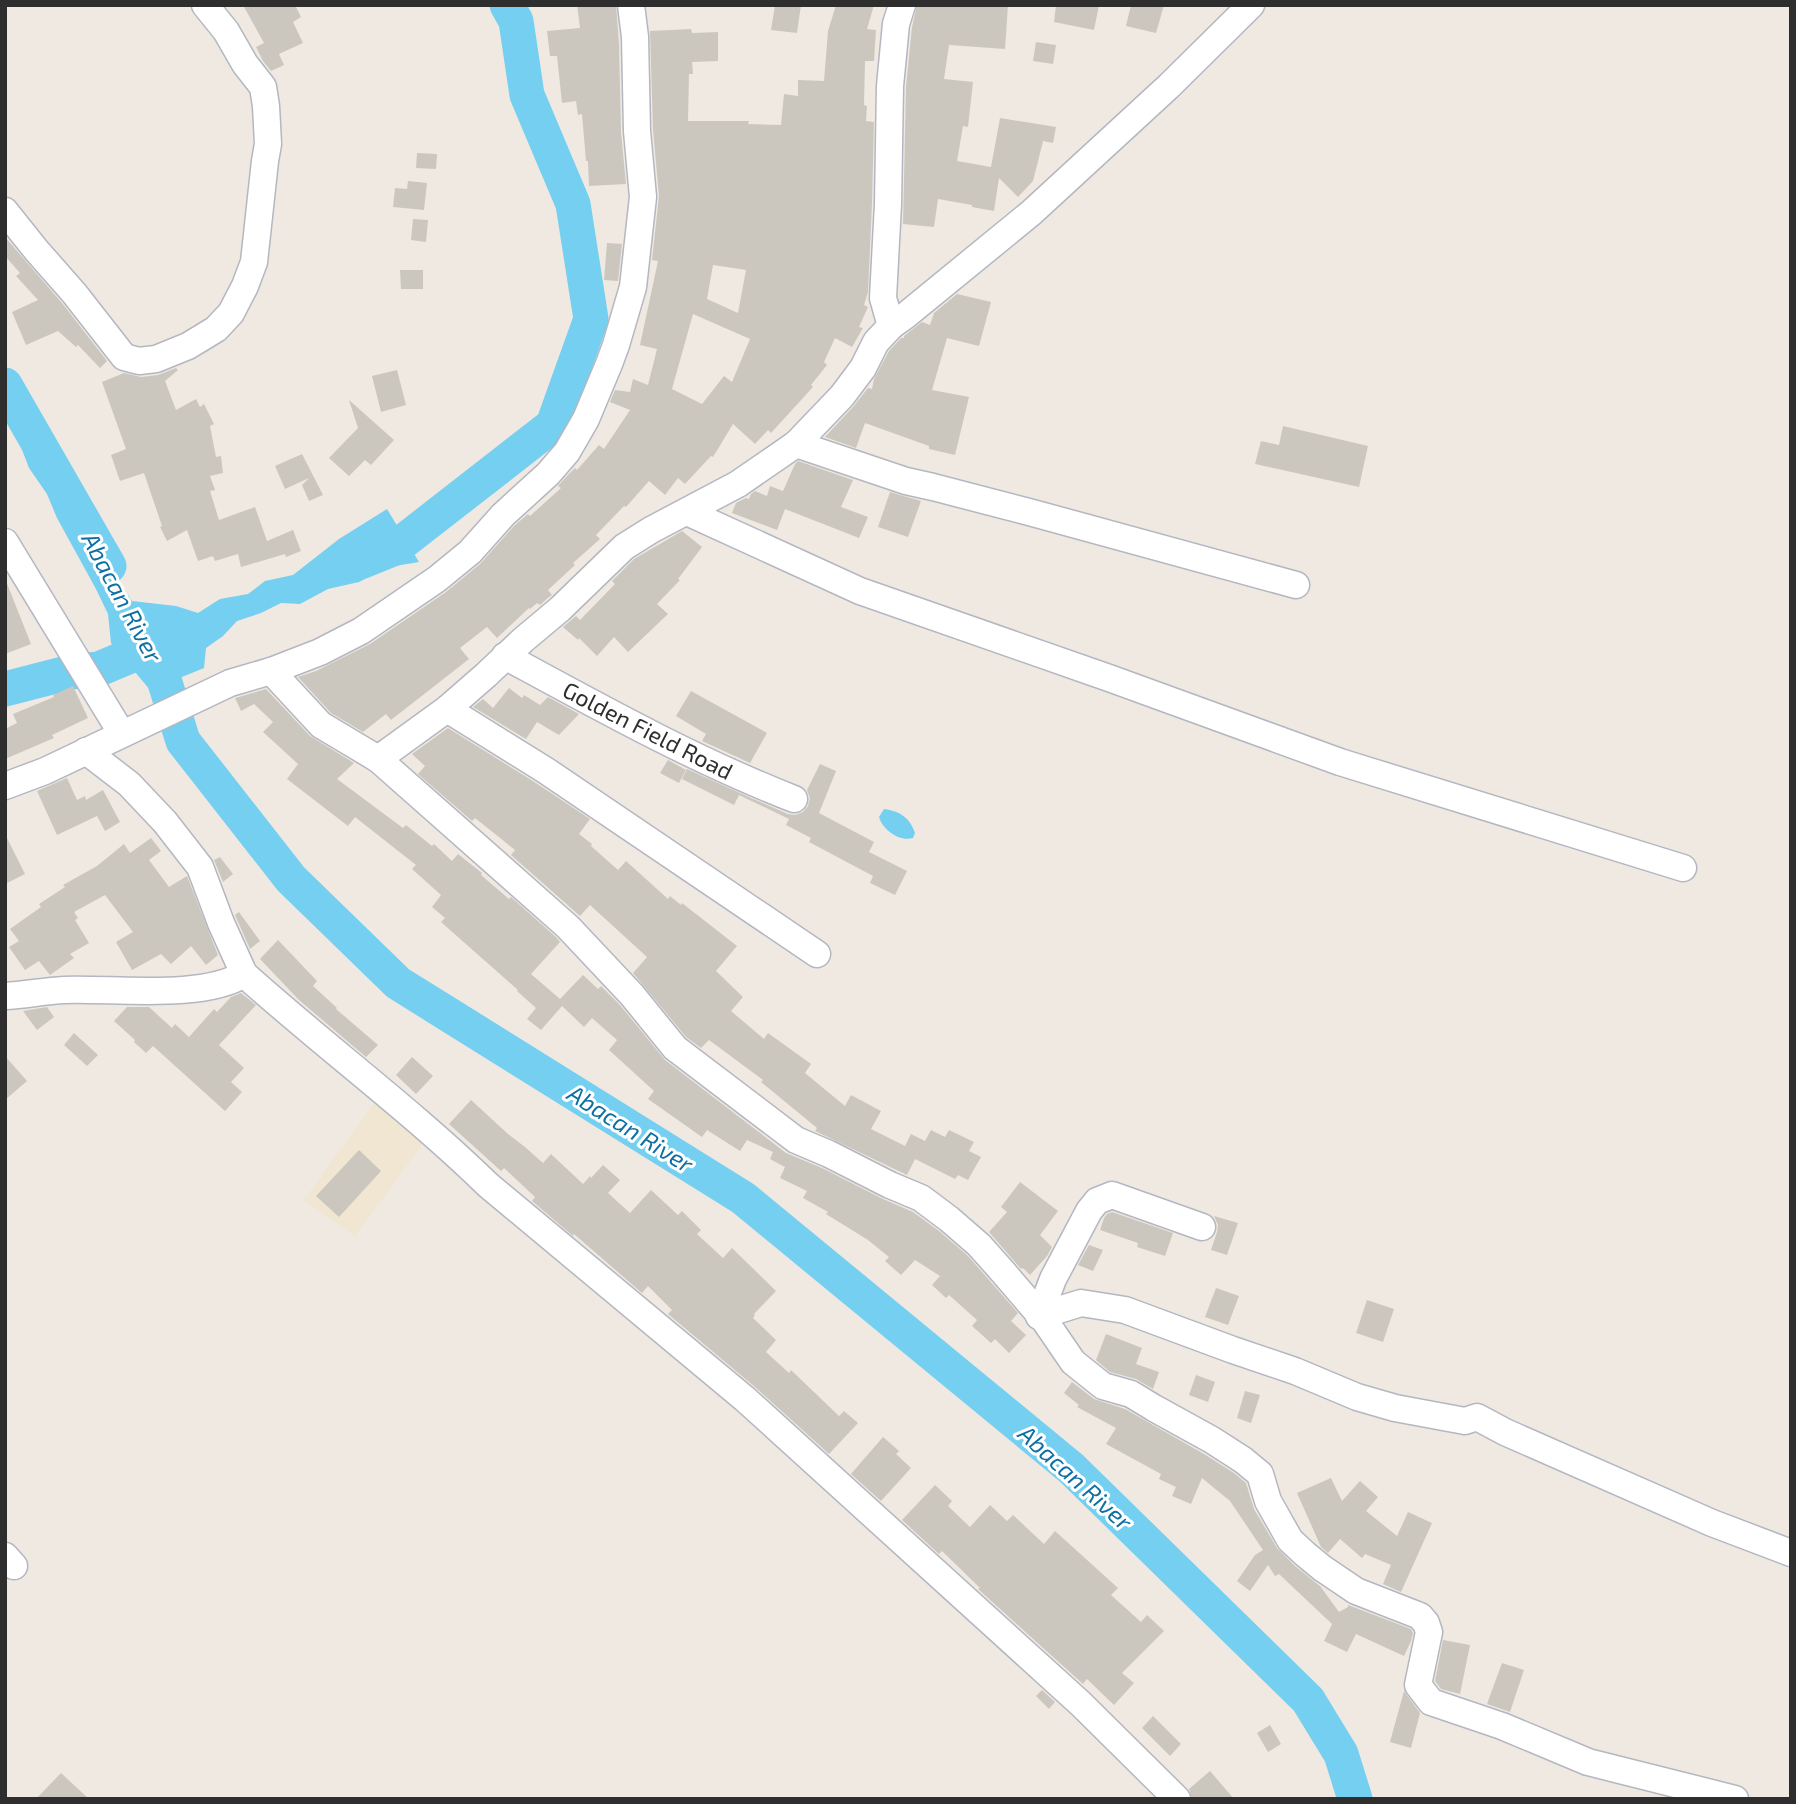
<svg xmlns="http://www.w3.org/2000/svg" width="1796" height="1804" font-family="'Exo 2',sans-serif">
<rect width="100%" height="100%" fill="#efe9e1"/>
<polygon fill="#f0e6d1" points="386,1087 437,1124 355,1236 304,1200"/>
<g fill="#75cff0">
<polygon points="5,368 15,384 36,425 72,506 101,545 117,580 132,601 176,606 198,613 220,599 248,594 265,581 293,575 339,539 387,509 419,562 389,567 359,582 328,589 300,604 281,603 261,613 237,621 223,636 206,648 204,668 150,690 111,643 108,614 96,589 57,518 47,494 29,468 10,418 5,412"/>
<path d="M884,809C900,811 910,818 915,833L913,838C899,842 883,830 879,817Z"/>
</g>
<g fill="none" stroke-linecap="round" stroke-linejoin="round">
<g stroke="#75cff0" stroke-width="35">
<polyline points="5,385 109,566"/>
<polyline points="363,561 395,548 553,425 591,319 573,204 527,95 516,21 507,5"/>
<polyline points="150,639 154,647 183,741 291,879 398,983 743,1198 1071,1468 1308,1700 1341,1754 1355,1799"/>
<polyline points="5,689 71,672 99,669 168,640"/>
</g>
</g>
<g fill="#cbc7bf" fill-rule="evenodd">
<polygon points="243,5 295,5 301,17 293,22 303,43 279,54 284,65 271,71 263,61 256,47 264,43"/>
<polygon points="577,5 616,5 619,43 621,132 626,184 589,186 588,161 586,161 582,114 578,115 576,101 562,103 557,56 550,56 547,31 580,28"/>
<polygon points="775,5 801,5 797,33 771,30"/>
<path d="M836,5H874L867,29L876,30L874,61H865L864,105L867,106L866,121L874,122L872,203L868,292L864,305L868,307L859,327L863,328L852,347L835,338L824,362L827,365L811,385L813,387L771,433L768,430L755,444L733,424L713,457L711,456L685,484L678,478L665,495L649,481L626,507L624,506L596,535L600,539L573,563L575,565L548,590L552,595L549,597L540,605L537,603L530,609L529,608L497,638L487,627L460,648L469,659L391,720L386,714L363,732L331,713L298,677L316,671L370,644L446,592L480,564L514,526L528,514L530,516L561,488L558,486L565,478L575,468L577,470L599,445L604,449L630,410L610,402L615,390L630,392L633,379L648,385L657,349L640,345L658,261L652,260L659,196L653,130L650,31L691,29L692,33L718,32V61L692,62L693,74H689L688,121H749L748,124L781,125L784,94L798,96V80L824,81L828,31ZM713,265L746,270L738,313L707,299ZM693,314L750,339L732,382L724,376L702,404L672,389Z"/>
<polygon points="917,5 1008,5 1005,49 949,45 944,79 973,82 968,127 963,126 957,161 991,167 1000,118 1056,127 1053,143 1043,141 1033,181 1018,197 999,178 994,211 972,207 972,205 938,199 934,227 903,224 906,87 912,27"/>
<polygon points="1056,5 1099,5 1094,30 1054,22"/>
<polygon points="1131,5 1164,5 1156,33 1126,26"/>
<polygon points="1036,42 1056,45 1053,64 1033,61"/>
<polygon points="417,153 437,154 436,169 416,168"/>
<polygon points="408,181 427,183 424,210 393,207 395,188 407,189"/>
<polygon points="413,219 428,220 426,242 411,240"/>
<polygon points="5,237 62,303 107,361 100,368 78,345 76,347 58,331 26,345 12,312 38,300 16,276 20,273 5,256"/>
<polygon points="607,243 622,244 618,281 604,280"/>
<polygon points="400,270 423,270 423,289 401,289"/>
<polygon points="957,294 991,302 979,346 947,338 932,390 969,397 955,455 929,449 929,446 865,423 856,448 825,437 853,407 868,388 872,389 874,379 889,351 901,338 904,338 904,336 922,322 930,325 934,313"/>
<polygon points="176,368 178,370 165,381 176,410 196,399 200,407 204,404 214,424 210,426 216,457 221,456 223,473 210,476 215,490 210,491 219,520 255,507 267,541 293,530 301,551 286,557 285,554 241,567 238,554 215,561 213,556 198,561 187,530 167,541 160,527 162,526 144,473 120,481 111,455 126,449 102,382 124,373 141,377 158,375"/>
<polygon points="397,370 406,405 381,412 372,376"/>
<polygon points="349,400 394,440 371,465 365,460 349,476 329,458 358,428"/>
<polygon points="1283,426 1368,446 1359,487 1255,464 1261,441 1279,445"/>
<polygon points="302,454 323,495 309,501 302,485 309,478 285,489 275,466"/>
<polygon points="798,461 853,480 841,507 868,517 859,538 785,509 777,530 732,513 736,503 746,498 749,499 751,494 755,491 767,496 770,486 783,491 795,464"/>
<polygon points="890,492 921,501 908,537 878,527"/>
<polygon points="682,531 702,547 678,579 680,580 657,604 668,614 628,652 614,637 597,656 579,638 578,640 563,627 576,616 580,620 615,584 612,581 634,559"/>
<polygon points="6,581 31,644 5,654 5,582"/>
<polygon points="73,686 88,718 52,735 54,738 5,759 5,729 17,723 13,714 54,697 53,695"/>
<polygon points="509,688 522,698 524,695 540,705 548,697 579,714 559,735 537,722 526,739 473,707 483,699 493,708"/>
<polygon points="266,689 310,736 354,763 337,779 403,828 406,825 432,846 434,844 452,861 458,854 482,873 481,875 509,899 511,897 557,938 560,942 531,974 560,999 583,975 598,989 601,986 620,1005 665,1060 786,1153 822,1168 883,1199 913,1212 939,1231 968,1256 1018,1313 1011,1321 1026,1335 1009,1353 995,1339 991,1343 972,1326 977,1320 949,1295 946,1298 932,1285 940,1276 915,1260 901,1275 885,1261 889,1257 868,1240 826,1214 828,1212 803,1198 807,1191 780,1178 785,1167 770,1159 773,1152 747,1140 740,1151 707,1130 702,1137 648,1099 654,1091 609,1050 617,1040 592,1018 584,1027 562,1006 541,1030 527,1019 536,1008 517,991 518,990 441,922 445,918 432,907 441,895 412,869 416,865 355,817 348,826 287,779 298,764 263,732 273,722 254,704 241,711 235,698"/>
<polygon points="691,691 767,733 750,763 702,741 706,734 676,716"/>
<polygon points="448,728 536,783 590,819 579,834 592,844 591,846 618,870 626,861 668,899 670,896 681,905 682,903 737,946 716,971 743,997 731,1011 764,1039 768,1033 811,1064 805,1073 845,1106 851,1095 881,1111 871,1129 905,1146 911,1134 925,1141 931,1130 945,1137 949,1130 974,1142 969,1151 981,1157 968,1180 958,1175 955,1179 915,1159 907,1175 815,1131 817,1128 761,1082 763,1080 709,1040 701,1048 686,1037 633,973 647,957 590,905 580,916 511,855 515,850 475,818 472,821 418,774 425,766 412,754"/>
<polygon points="668,760 686,770 679,783 660,773"/>
<polygon points="820,764 836,771 819,813 874,842 869,852 907,871 895,895 870,883 873,876 809,842 811,838 786,825 789,819 739,795 734,805 682,779 687,769 751,798 788,814 795,815 803,812 808,806 810,798 807,790"/>
<polygon points="67,778 77,800 85,796 86,800 103,790 120,822 105,831 97,816 57,835 37,791"/>
<polygon points="5,834 25,874 5,884"/>
<polygon points="151,838 161,851 149,860 169,887 187,876 218,955 206,965 191,946 171,964 161,954 132,970 116,942 133,932 105,895 74,912 78,918 75,920 89,943 70,954 74,958 50,975 39,961 25,970 9,947 19,941 10,929 41,907 39,904 65,887 63,885 97,866 124,844 130,853"/>
<polygon points="220,857 233,874 223,882 214,860"/>
<polygon points="239,912 260,941 250,949 235,915"/>
<polygon points="278,940 317,981 313,986 337,1008 336,1009 378,1045 366,1057 299,1000 260,959"/>
<polygon points="241,993 256,1005 219,1045 244,1068 231,1082 242,1092 225,1111 153,1046 146,1053 134,1042 135,1040 114,1021 127,1007 149,1007 172,1028 175,1024 189,1037 214,1009 217,1012 231,997"/>
<polygon points="47,1007 54,1017 37,1030 23,1011"/>
<polygon points="74,1033 98,1055 87,1066 64,1045"/>
<polygon points="5,1056 27,1081 5,1100"/>
<polygon points="412,1057 433,1076 416,1094 396,1075"/>
<polygon points="471,1100 508,1134 525,1147 543,1163 551,1154 583,1184 590,1176 591,1178 603,1165 620,1180 608,1193 630,1213 651,1190 678,1215 682,1211 701,1230 697,1234 723,1258 732,1248 776,1291 754,1314 755,1315 753,1318 776,1340 766,1352 789,1373 791,1370 839,1416 844,1411 858,1423 829,1454 755,1387 668,1314 672,1310 648,1286 642,1293 574,1234 573,1236 532,1201 535,1197 504,1168 501,1171 449,1124"/>
<polygon points="359,1150 381,1171 339,1217 316,1196"/>
<polygon points="1020,1182 1058,1211 1040,1235 1052,1247 1047,1256 1030,1275 1023,1268 1021,1269 989,1232 1007,1212 1001,1207"/>
<polygon points="1112,1212 1173,1233 1165,1256 1137,1247 1138,1243 1100,1230 1104,1218 1107,1214"/>
<polygon points="1214,1216 1238,1223 1227,1255 1211,1250 1217,1232 1218,1225"/>
<polygon points="1089,1245 1103,1250 1093,1271 1078,1265"/>
<polygon points="1216,1288 1239,1296 1228,1325 1205,1317"/>
<polygon points="1367,1300 1394,1309 1383,1342 1356,1333"/>
<polygon points="1106,1334 1142,1348 1136,1364 1159,1372 1153,1389 1136,1379 1110,1372 1096,1360"/>
<polygon points="1196,1375 1215,1382 1208,1402 1189,1395"/>
<polygon points="1072,1382 1094,1399 1125,1409 1204,1454 1234,1473 1246,1483 1254,1509 1277,1548 1295,1566 1320,1586 1339,1612 1348,1607 1348,1605 1411,1629 1413,1633 1411,1641 1404,1656 1356,1634 1347,1652 1324,1641 1332,1624 1279,1574 1275,1576 1268,1565 1250,1591 1237,1581 1255,1555 1263,1550 1230,1501 1202,1478 1191,1504 1172,1496 1176,1487 1159,1479 1161,1474 1106,1444 1116,1428 1077,1407 1079,1405 1064,1393"/>
<polygon points="1245,1391 1260,1395 1251,1423 1237,1418"/>
<polygon points="883,1437 899,1451 896,1454 911,1468 881,1501 851,1474"/>
<polygon points="1331,1478 1342,1501 1360,1481 1378,1497 1366,1511 1397,1536 1408,1512 1432,1523 1401,1592 1383,1584 1391,1565 1365,1554 1362,1558 1340,1539 1328,1553 1321,1547 1297,1493"/>
<polygon points="935,1485 952,1501 948,1506 970,1527 990,1505 1007,1521 1013,1515 1044,1544 1055,1531 1118,1588 1111,1595 1141,1622 1147,1615 1164,1631 1122,1673 1134,1683 1114,1705 1087,1679 1083,1684 978,1589 980,1588 942,1551 939,1554 902,1520"/>
<polygon points="1443,1640 1470,1645 1460,1694 1441,1689 1435,1681"/>
<polygon points="1502,1663 1524,1670 1510,1712 1487,1704"/>
<polygon points="1042,1690 1055,1702 1049,1709 1036,1696"/>
<polygon points="1404,1691 1420,1713 1411,1748 1390,1742"/>
<polygon points="1153,1716 1181,1744 1170,1756 1142,1728"/>
<polygon points="1270,1725 1281,1744 1268,1752 1257,1733"/>
<polygon points="1210,1771 1234,1799 1192,1799 1189,1789"/>
<polygon points="61,1773 89,1799 36,1799"/>
</g>
<g fill="none" stroke-linecap="round" stroke-linejoin="round">
<defs>
<g id="minor">
<polyline points="5,211 37,251 74,293 124,357 139,361 156,359 188,346 216,329 231,313 245,286 254,262 265,161 268,144 266,106 263,87 245,64 226,31 205,5"/>
<polyline points="891,326 905,316 1031,213 1169,86 1251,5"/>
<polyline points="796,444 906,481 933,487 1029,512 1296,585"/>
<polyline points="687,512 860,591 1109,678 1340,762 1683,868"/>
<polyline points="5,542 122,734"/>
<path d="M505,656C599,707 694,760 794,799"/>
<polyline points="271,671 321,725 378,759 568,927 632,995 675,1048 796,1140 829,1154 890,1185 921,1198 949,1219 979,1245 1003,1272 1045,1321 1073,1362 1103,1386 1131,1394 1154,1408 1212,1440 1243,1460 1260,1474 1268,1501 1290,1540 1305,1554 1322,1568 1356,1591 1420,1616 1426,1623 1429,1632 1418,1685 1431,1702 1502,1726 1588,1762 1735,1799"/>
<polyline points="447,709 545,770 817,954"/>
<polyline points="86,751 129,784 165,822 200,867 221,923 244,974"/>
<polyline points="378,759 447,709 486,675 523,640 560,609 624,547 651,530 738,484 796,444 842,396 863,368 876,342 891,326 883,298 888,204 890,86 896,24 902,5"/>
<polyline points="5,786 45,771 230,683 271,671 320,652 361,631 437,579 470,552 503,515 548,474 567,452 586,419 609,364 616,345 633,287 643,197 637,131 635,37 631,5"/>
<path d="M5,996C25,995 44,991 64,990C114,988 203,1000 244,974C324,1046 411,1110 488,1185L745,1399L1081,1704L1177,1799"/>
<polyline points="1039,1316 1081,1303 1125,1310 1233,1350 1295,1371 1357,1397 1395,1408 1438,1416 1465,1421 1477,1417 1505,1432 1712,1523 1791,1553"/>
<polyline points="1039,1316 1053,1279 1089,1211 1097,1201 1112,1195 1202,1227"/>
<polyline points="5,1556 14,1566"/>
</g>
</defs>
<use href="#minor" stroke="#b4b7c1" stroke-width="29"/>
<use href="#minor" stroke="#fff" stroke-width="26"/>
</g>
<g text-anchor="middle" dominant-baseline="central" stroke-width="6" stroke-linejoin="round" paint-order="stroke">
<g font-size="23" fill="#2e2e2e" stroke="#fff">
<text transform="translate(648 730) rotate(27)">Golden Field Road</text>
</g>
<g font-size="24" font-style="italic" fill="#0d6fa3" stroke="#fff">
<text transform="translate(123 597) rotate(62)">Abacan River</text>
<text transform="translate(631 1128) rotate(32)">Abacan River</text>
<text transform="translate(1076 1477) rotate(42)">Abacan River</text>
</g>
</g>
<rect width="1796" height="1804" fill="none" stroke="#2e2e2e" stroke-width="14"/>
</svg>
